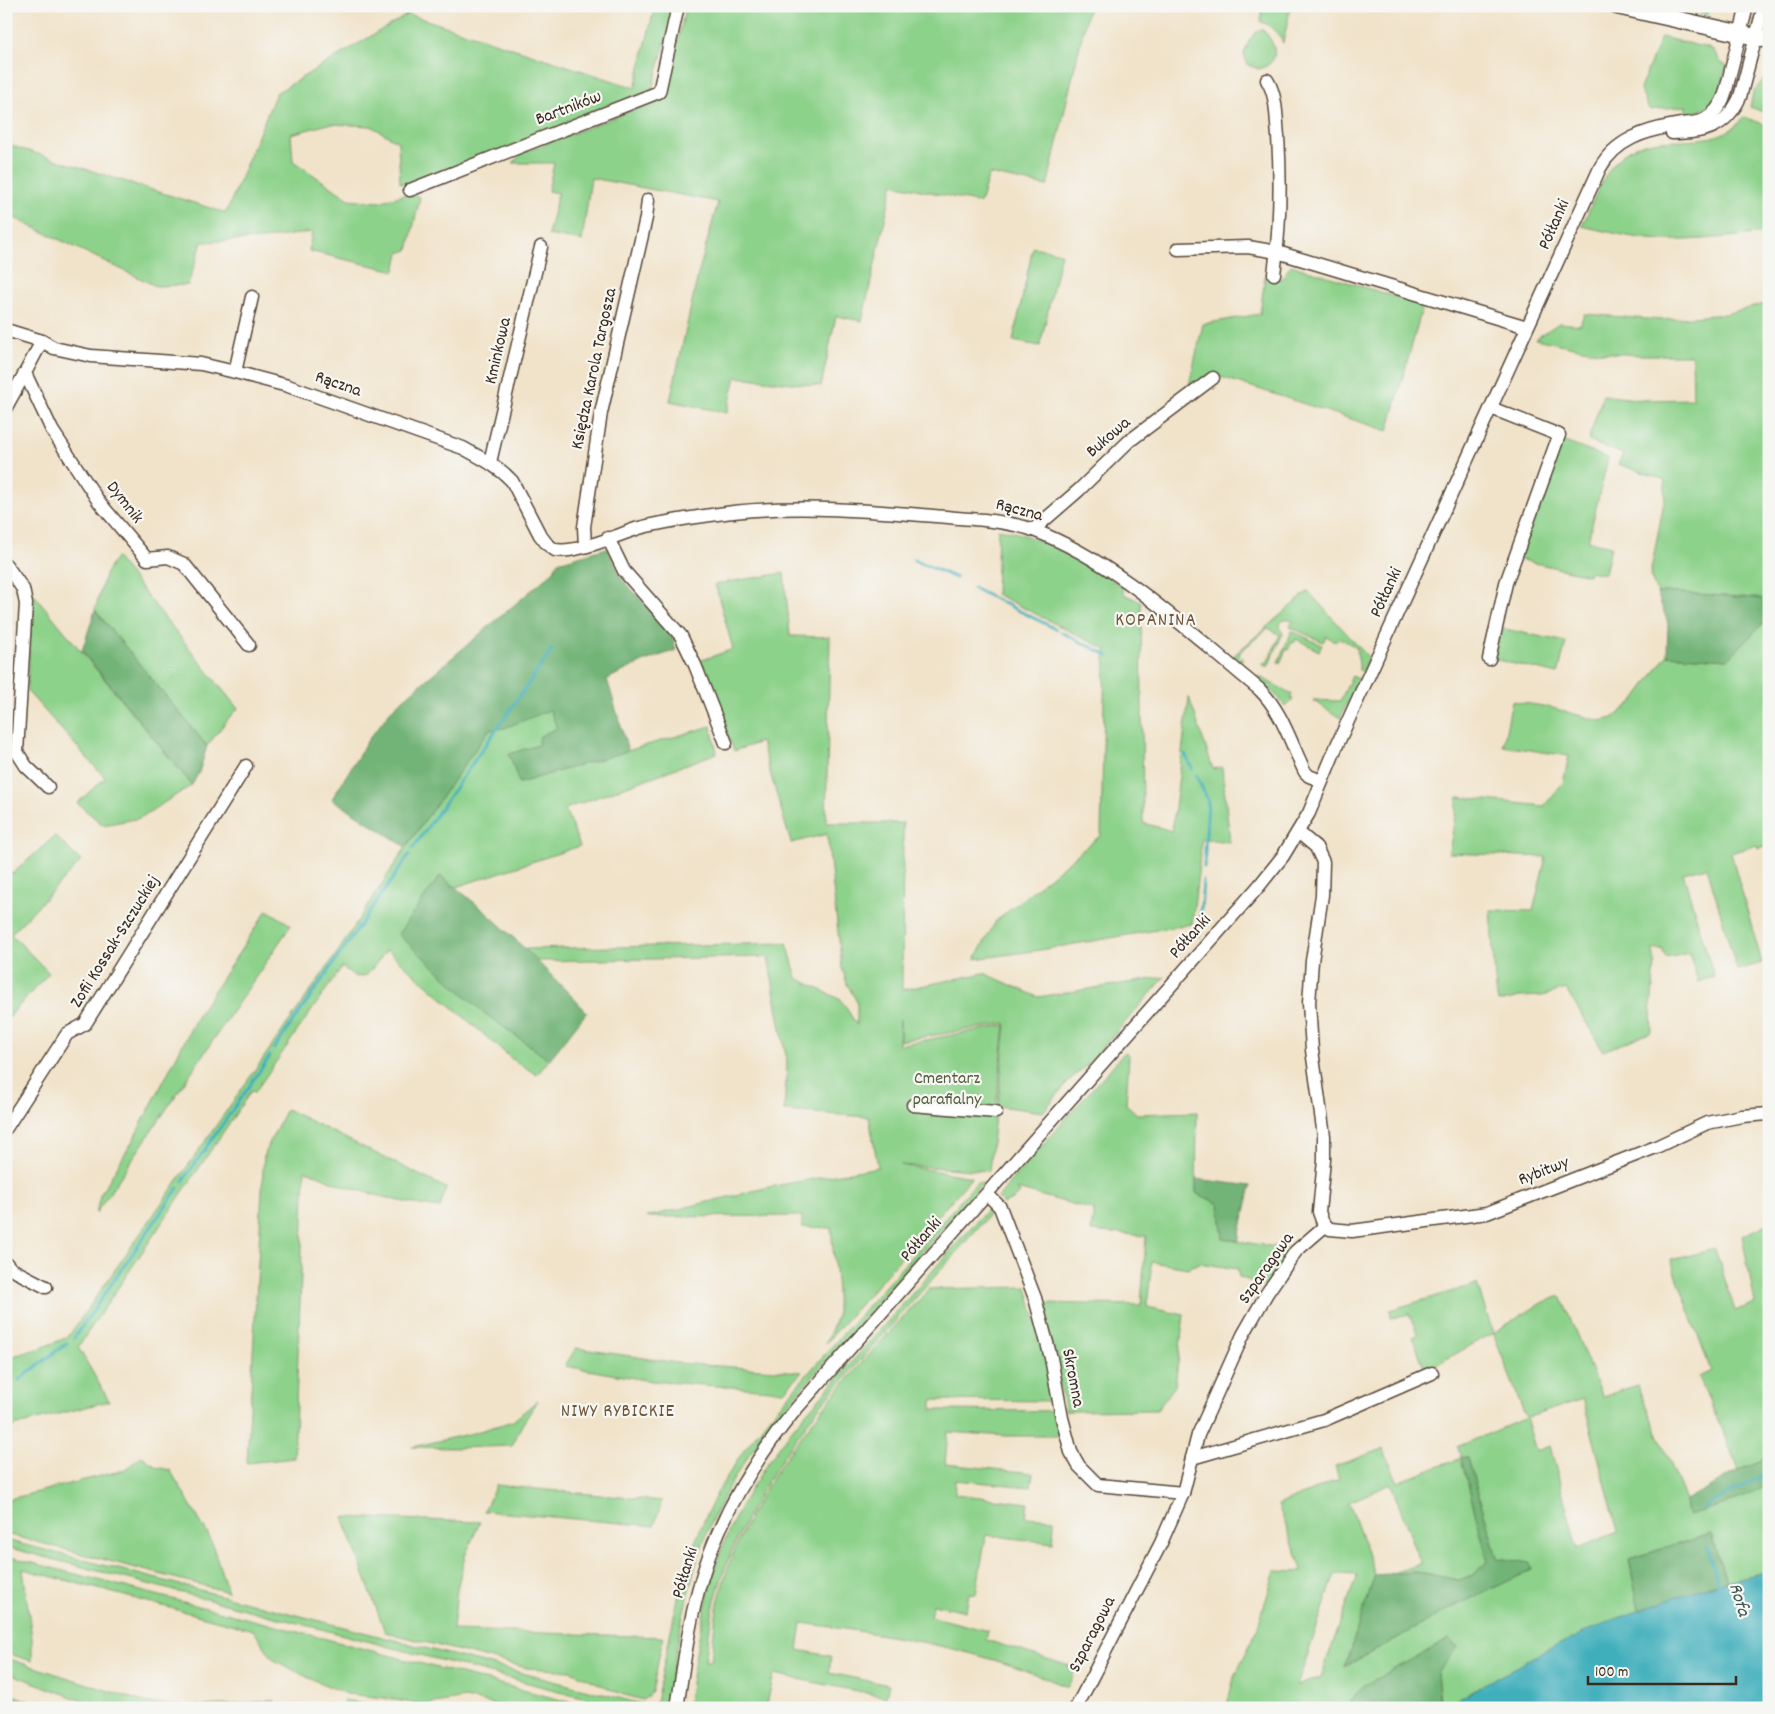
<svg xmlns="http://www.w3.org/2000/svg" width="1775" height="1714" font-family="Dekko,sans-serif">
<rect width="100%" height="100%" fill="#f6f6f2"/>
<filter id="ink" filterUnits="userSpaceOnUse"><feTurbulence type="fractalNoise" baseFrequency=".02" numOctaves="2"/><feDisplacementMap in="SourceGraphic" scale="10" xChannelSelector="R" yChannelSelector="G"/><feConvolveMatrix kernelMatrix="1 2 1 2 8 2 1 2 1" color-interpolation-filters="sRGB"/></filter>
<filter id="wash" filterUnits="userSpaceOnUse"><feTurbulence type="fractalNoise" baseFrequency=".0096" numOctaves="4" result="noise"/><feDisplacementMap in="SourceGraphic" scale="20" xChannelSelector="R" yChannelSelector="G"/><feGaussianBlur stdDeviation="1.12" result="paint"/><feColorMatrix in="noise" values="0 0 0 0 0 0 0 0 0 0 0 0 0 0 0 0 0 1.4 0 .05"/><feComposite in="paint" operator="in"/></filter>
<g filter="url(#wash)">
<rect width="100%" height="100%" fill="#f1e3ca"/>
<g fill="#8dd28b" stroke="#647e54" fill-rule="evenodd">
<polygon points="655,6 672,7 673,15 652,90 645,90 645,94 413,185 400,183 398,142 371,126 329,124 291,134 293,161 349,199 379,202 410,193 420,197 408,250 399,253 395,271 309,251 312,232 263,239 202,242 188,285 156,286 6,214 6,144 226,213 276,93 408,14 635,88"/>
<polygon points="686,6 1089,6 1047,186 989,174 980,203 893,184 862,321 836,316 821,386 736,377 727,413 670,401 698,275 718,202 591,178 582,241 548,235 558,193 548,191 554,163 513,163 522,153 664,98"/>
<path d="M1259,6H1291L1283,43C1279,33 1271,25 1261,22V12Z"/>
<polygon points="1667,6 1710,6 1708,15"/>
<path d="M1262,29C1275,42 1283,62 1259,69L1248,65L1244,54C1248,42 1251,34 1262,29Z"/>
<path d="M1661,37L1708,48L1714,51L1721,63L1727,65C1720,92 1719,111 1686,113V106L1650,110L1647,106L1640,89Z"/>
<polygon points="1769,72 1769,114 1750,107 1753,93"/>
<path d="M1744,117L1766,125L1769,120V233C1734,236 1697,241 1662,240C1635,239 1609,232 1582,226C1593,203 1602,174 1621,156C1656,125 1715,157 1744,117Z"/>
<polygon points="1033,247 1061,253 1040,346 1013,341"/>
<polygon points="1291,265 1423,305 1388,431 1218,376 1188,389 1203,324 1260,314 1265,276 1282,279"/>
<polygon points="1769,303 1769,599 1665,592 1657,593 1650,575 1665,497 1665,480 1618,464 1623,454 1588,441 1603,395 1643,400 1693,399 1692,355 1640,355 1598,352 1535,339 1559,323 1580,325 1584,314 1660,320 1725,314"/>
<polygon points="1562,441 1608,458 1588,541 1611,546 1605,574 1589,571 1588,575 1517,559"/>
<path d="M998,529C1038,534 1089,565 1122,587L1124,594L1141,602L1143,823L1172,831L1189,697L1213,769L1222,767L1230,842L1202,839L1192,924L1034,951L975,959L996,921L1101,835L1105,658L1107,650L996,594Z"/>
<polygon points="116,557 238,709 228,719 207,746 95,610 105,575"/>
<polygon points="784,573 790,636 830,637 826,823 903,823 902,990 984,973 1038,997 1165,977 1089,1063 1070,1080 1043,1112 998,1106 1006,1023 900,1041 900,1020 899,1045 1005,1025 989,1171 900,1165 972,1177 826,1343 837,1316 837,1291 831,1228 802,1227 802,1216 646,1217 769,1187 878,1167 869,1117 784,1111 787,1062 768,957 537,961 525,949 787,943 797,978 841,1000 857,1025 857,1002 847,984 842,968 827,834 791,843 761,742 734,751 699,661 733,649 715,584"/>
<path d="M1308,591L1369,658L1362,672L1359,670V664L1356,647L1339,638L1336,642L1326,636L1323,642L1290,627L1293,621C1287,619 1283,619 1280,624V629L1283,633L1268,667L1263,665L1264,662L1267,663L1280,635L1268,628L1240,652L1239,655L1243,659L1238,662L1232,657Z"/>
<polygon points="32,592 192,785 140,818 103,825 77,803 105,778 27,691"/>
<polygon points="1769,617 1769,845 1758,848 1757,845 1731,853 1762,963 1737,970 1707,867 1683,873 1714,977 1698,982 1689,953 1666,958 1662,949 1653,949 1655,964 1651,1009 1652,1032 1603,1051 1566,989 1542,996 1520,997 1498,1002 1496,991 1490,910 1533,911 1546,857 1449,853 1458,797 1544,806 1563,783 1569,756 1503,746 1512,701 1549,707 1600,721 1613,718 1634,701 1667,655 1728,659"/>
<polygon points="1500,628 1566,642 1558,674 1493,659"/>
<polygon points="1292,631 1322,645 1319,651 1296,639 1294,643 1292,642 1288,650 1286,650 1280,663 1278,662"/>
<polygon points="1258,676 1292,694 1290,698 1293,699 1285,707 1279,698 1257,678"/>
<polygon points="1352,676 1359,679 1340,718 1313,700 1340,701"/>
<polygon points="550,709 557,728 541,736 538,745 519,783 711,726 717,753 565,809 580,846 456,887 440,876 483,1012 549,1060 537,1075 512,1059 387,950 367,975 356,977 342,967 255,1092 251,1091 78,1347 109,1401 6,1428 6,1358 41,1348 68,1337 337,953 406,847 489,730 504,728"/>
<polygon points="55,836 81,861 11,934 49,973 6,1020 6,868 12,874"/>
<polygon points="267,910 291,925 96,1213 100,1195 132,1142 198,1015"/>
<polygon points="1125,1052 1129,1055 1126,1104 1137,1114 1197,1112 1196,1192 1219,1204 1223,1239 1289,1249 1267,1287 1239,1277 1238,1269 1199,1263 1188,1268 1152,1262 1147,1307 1184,1315 1175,1386 1157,1410 1066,1411 1041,1303 1141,1305 1146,1236 1091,1231 1094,1210 1017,1189 1020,1193 1013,1200 1003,1204 998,1198 1009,1183"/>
<path d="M286,1109L446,1188L440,1208C407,1204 374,1195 341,1185C329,1181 317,1174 305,1170L294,1458L247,1463L264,1154Z"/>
<path d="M977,1182L983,1183L783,1410C747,1454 716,1501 699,1555C683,1604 675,1656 667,1708H624L6,1547V1540L650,1706L656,1702L678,1597L689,1557L705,1518L718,1491L744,1450L767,1420Z"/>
<path d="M991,1205L993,1207L984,1221L820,1406C777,1463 738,1521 718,1590C711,1613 709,1638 705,1661H711C713,1644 714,1625 717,1608C742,1483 847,1380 929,1289L1027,1287L1057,1401L932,1400V1410L1058,1411L1063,1436H1006L948,1432L945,1464L1033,1473L1031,1487L955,1480V1494L1028,1503L1026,1517L1054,1519L1053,1543L986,1535L976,1594L969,1593L966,1611L933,1604L930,1616L988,1631L986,1640L1076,1668L1068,1687C1045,1678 1021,1668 997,1661C933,1641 867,1632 802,1623L798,1650L831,1656L829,1673L889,1685L886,1697L774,1674L766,1708H687C695,1659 702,1610 717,1562C733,1512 762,1469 793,1428Z"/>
<polygon points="1769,1223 1769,1457 1739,1470 1699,1377 1711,1371 1671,1260 1715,1249 1735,1311 1755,1303 1742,1236"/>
<path d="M1477,1284L1493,1333L1543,1302L1561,1296L1602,1397L1637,1385L1686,1500L1688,1514C1716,1507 1746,1500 1769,1482V1571L1726,1581L1711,1534L1629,1559L1639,1610L1547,1650L1441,1708L1437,1673L1457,1647L1363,1686L1345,1708H1226L1234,1678L1256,1632L1275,1571L1303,1572L1278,1505L1339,1479L1335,1466L1383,1449L1398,1482L1461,1458L1457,1447L1526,1418L1493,1333L1425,1371L1413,1337L1418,1335L1409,1314L1391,1318L1390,1310ZM1583,1399L1618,1532L1577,1548L1550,1446L1536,1451L1526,1418ZM1468,1458L1497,1558L1530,1563L1532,1569L1451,1608L1345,1667L1375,1575L1349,1502L1391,1484L1421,1564L1389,1574L1417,1572L1459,1580L1473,1575L1488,1561L1461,1459ZM1335,1574L1357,1575L1321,1677L1297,1686Z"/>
<polygon points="576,1348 678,1363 802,1372 784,1391 651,1381 565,1366"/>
<polygon points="538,1400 522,1425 512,1446 455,1448 412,1447 473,1433 513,1421"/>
<polygon points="142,1456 156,1467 170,1470 210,1538 228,1592 6,1534 6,1500 124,1470"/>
<polygon points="496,1485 662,1501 654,1526 484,1511"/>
<polygon points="343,1517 480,1522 465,1556 457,1589 453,1630 663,1637 652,1692 643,1700 621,1694 571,1671 527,1668 385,1632"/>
<polygon points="6,1556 592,1708 500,1708 492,1704 465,1698 429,1704 418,1704 384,1698 347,1694 309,1678 274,1660 253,1630 23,1569 32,1639 32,1661 6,1653"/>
<polygon points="6,1658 147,1703 187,1706 228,1705 275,1700 272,1708 101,1708 6,1672"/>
<polygon points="6,1692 45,1708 6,1708"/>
<polygon points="344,1700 393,1708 343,1708"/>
</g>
<g fill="#72b477" stroke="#566f4a">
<polygon points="607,548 622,579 671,633 676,650 645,661 607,679 628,751 519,783 509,754 538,745 540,736 557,728 550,710 504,728 489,730 406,847 332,799 368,740 394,707 553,572 558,562"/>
<polygon points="1665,592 1769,599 1769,617 1728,659 1667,655 1668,623 1657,593"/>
<polygon points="95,610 207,746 199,772 192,785 82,651"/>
<path d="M440,876C494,914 541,965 587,1012L549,1060L483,1012L398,934Z"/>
<polygon points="1196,1179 1251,1186 1238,1241 1223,1239 1219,1204 1196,1193"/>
<path d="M1769,1457V1482C1746,1500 1716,1507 1688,1515L1686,1500L1739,1470Z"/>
<polygon points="1461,1458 1468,1458 1497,1558 1531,1563 1532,1570 1451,1608 1345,1667 1375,1575 1417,1572 1459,1580 1473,1575 1488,1561"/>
<polygon points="1711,1534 1726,1581 1639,1610 1629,1559"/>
<polygon points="1449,1639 1458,1647 1437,1673 1440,1708 1345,1708 1363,1686"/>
</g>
<path fill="#40afbc" stroke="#3e6c6d" d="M1769,1571V1708H1441C1476,1689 1511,1669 1546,1651C1616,1615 1692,1589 1769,1571Z"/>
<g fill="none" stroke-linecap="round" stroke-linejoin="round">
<g stroke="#40afbc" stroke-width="3">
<polyline points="6,414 12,410 25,389"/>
<polyline points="914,560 956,578"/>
<polyline points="973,588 1056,629"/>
<polyline points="1061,632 1109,656"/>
<polyline points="1185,754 1192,769"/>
<polyline points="1196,775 1208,801 1204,867"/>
<polyline points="413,848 552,650"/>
<polyline points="1199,936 1203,880"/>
<polyline points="274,1049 409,855"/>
<polyline points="183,1181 270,1056"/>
<polyline points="74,1338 178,1188"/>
<polyline points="19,1380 67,1343"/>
<polyline points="6,1390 11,1386"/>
<polyline points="1704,1509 1708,1505 1769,1472"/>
<polyline points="1707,1546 1719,1586"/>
</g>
</g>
</g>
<g filter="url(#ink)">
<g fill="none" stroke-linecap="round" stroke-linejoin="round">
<defs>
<g id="minor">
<path d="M1267,80C1277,96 1276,117 1278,136C1281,183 1280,228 1274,274"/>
<path d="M1672,133C1704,133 1726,128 1740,97L1764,6"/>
<polyline points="410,190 659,92 678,6"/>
<polyline points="1178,249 1248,247 1277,252 1527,327"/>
<path d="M6,330L42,341L54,348L91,356L201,364L235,372L288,386L463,448C481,458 498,466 512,481L540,535L547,544L555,550C577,554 617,535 639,528C670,520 702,516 733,512C814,503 903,514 984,520C1001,522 1017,524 1033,530C1118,562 1189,632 1259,689C1282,711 1291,744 1305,772L1309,776L1322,781"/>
<polyline points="42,341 25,373 52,430 99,502 147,559 168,557 184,564 249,645"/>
<polyline points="235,372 252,297"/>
<polyline points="6,407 25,373"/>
<polyline points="490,462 541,247"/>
<polyline points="1033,530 1079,490 1128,442 1213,378"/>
<polyline points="608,538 624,571 681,636 695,665 726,743"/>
<polyline points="585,546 584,527 601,413 646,218 648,200"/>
<polyline points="6,565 23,589 26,604 17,752 26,766 48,787"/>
<polyline points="1489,659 1506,583 1559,435 1491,408"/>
<polyline points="1298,832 1316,847 1323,862 1322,895 1312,961 1309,1003 1312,1050 1324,1136 1324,1160 1319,1212 1323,1223 1330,1229 1352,1231 1487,1213 1656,1147 1707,1123 1742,1116 1769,1114"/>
<polyline points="913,1105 996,1112"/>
<polyline points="6,1128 67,1034 85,1024 246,766"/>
<polyline points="987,1194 1000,1207 1035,1298 1051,1358 1062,1418 1071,1452 1079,1466 1098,1485 1183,1493"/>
<polyline points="6,1263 11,1269 46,1287"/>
<polyline points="1192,1458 1324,1420 1432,1373"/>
<path d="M677,1708C684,1664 689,1619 702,1577C721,1514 754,1460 796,1409L1259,886L1283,856L1309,813L1337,745L1600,168C1615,140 1646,130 1676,125C1684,123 1694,124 1703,120C1714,115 1721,105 1725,94L1747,6"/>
<polyline points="1076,1708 1161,1543 1183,1493 1198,1435 1243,1335 1267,1293 1296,1251 1325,1226"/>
</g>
<polyline id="major" points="1617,6 1769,40"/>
</defs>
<use href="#minor" stroke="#564638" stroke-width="15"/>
<use href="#major" stroke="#564638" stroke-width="19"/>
<use href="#minor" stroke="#fff" stroke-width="12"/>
<use href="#major" stroke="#fff" stroke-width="16"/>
</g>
</g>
<g text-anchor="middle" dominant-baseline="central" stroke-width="4.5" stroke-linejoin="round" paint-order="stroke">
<g font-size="18" fill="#3b2a1e" stroke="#f6f6f2">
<text transform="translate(569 109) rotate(-21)">Bartników</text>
<text transform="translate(1555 225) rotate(-66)">Półłanki</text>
<text transform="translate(499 351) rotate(-77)">Kminkowa</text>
<text transform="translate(595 369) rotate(-78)">Księdza Karola Targosza</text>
<text transform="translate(338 385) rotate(19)">Rączna</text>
<text transform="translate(1109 438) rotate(-41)">Bukowa</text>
<text transform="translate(124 503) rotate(52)">Dymnik</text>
<text transform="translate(1019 511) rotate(15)">Rączna</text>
<text transform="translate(1387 593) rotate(-65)">Półłanki</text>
<text transform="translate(1191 937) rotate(-48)">Półłanki</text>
<text transform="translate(116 942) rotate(-58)">Zofii Kossak-Szczuckiej</text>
<text transform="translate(1544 1172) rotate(-21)">Rybitwy</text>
<text transform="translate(922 1240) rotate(-49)">Półłanki</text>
<text transform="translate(1267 1269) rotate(-55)">Szparagowa</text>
<text transform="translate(1072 1378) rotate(79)">Skromna</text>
<text transform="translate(686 1573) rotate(-73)">Półłanki</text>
<text transform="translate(1093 1635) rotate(-63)">Szparagowa</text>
</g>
<g font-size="18" fill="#545c3f" stroke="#f6f6f2">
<text x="947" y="1079">Cmentarz<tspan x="947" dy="21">parafialny</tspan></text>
</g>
<g font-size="19" letter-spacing="1" fill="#705539" stroke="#f6f6f2">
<text x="1156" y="621">KOPANINA</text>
<text x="618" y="1412">NIWY RYBICKIE</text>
</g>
<g font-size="19" font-style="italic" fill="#3d5955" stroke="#f6f6f2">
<text transform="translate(1738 1600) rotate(73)">Rofa</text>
</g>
</g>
<rect width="1775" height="1714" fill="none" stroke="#f6f6f2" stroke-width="25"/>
<path d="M1588 1676v8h148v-8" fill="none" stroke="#3b2a1e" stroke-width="2.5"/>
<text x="1595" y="1676" font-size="15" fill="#3b2a1e" stroke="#f6f6f2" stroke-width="4" paint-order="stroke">100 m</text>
</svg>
